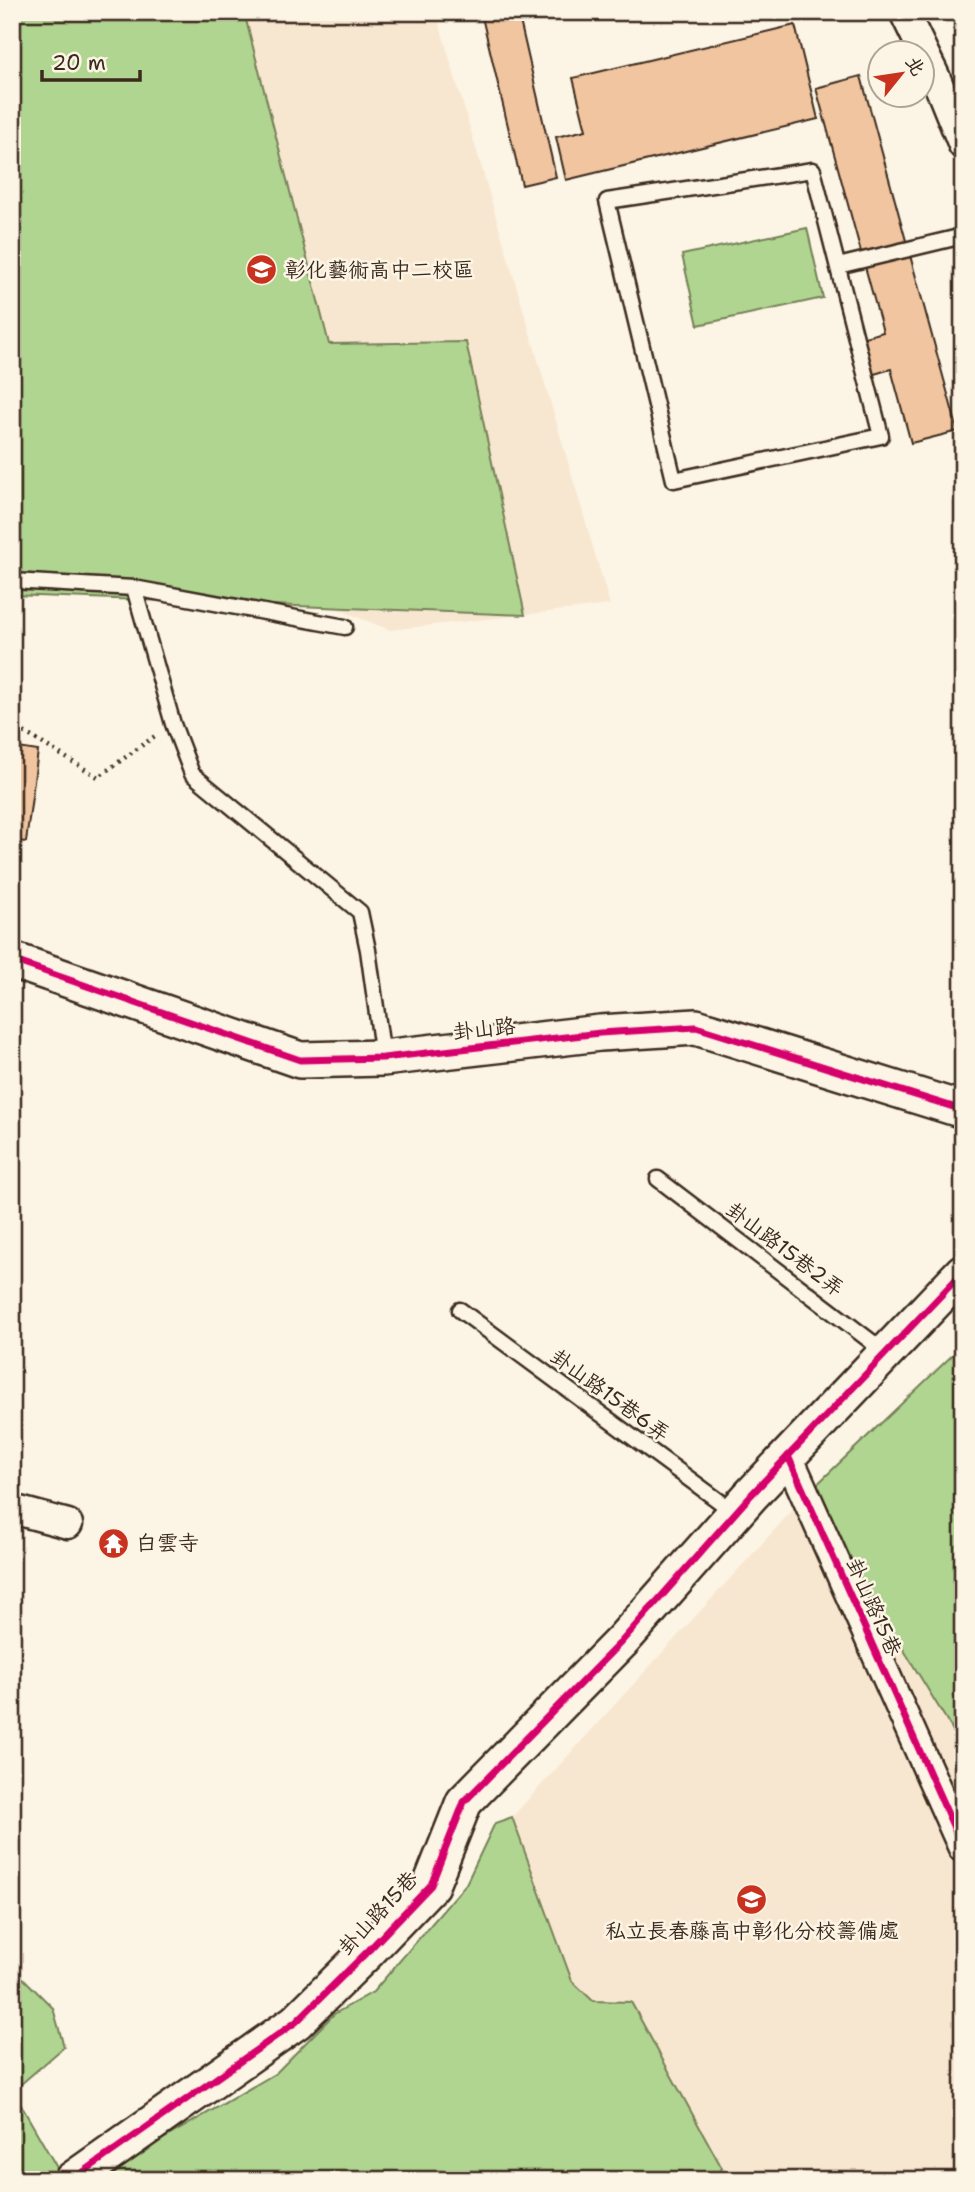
<svg xmlns="http://www.w3.org/2000/svg" width="975" height="2192" font-family="'Shantell Sans','LXGW WenKai TC',sans-serif">
<rect width="100%" height="100%" fill="#fcf5e5"/>
<filter id="ink" filterUnits="userSpaceOnUse"><feTurbulence type="fractalNoise" baseFrequency=".0143" numOctaves="2"/><feDisplacementMap in="SourceGraphic" scale="14" xChannelSelector="R" yChannelSelector="G"/><feConvolveMatrix kernelMatrix="1 2 1 2 8 2 1 2 1" color-interpolation-filters="sRGB"/></filter>
<g filter="url(#ink)">
<g fill="#f8e7d0">
<polygon points="12,12 436,12 610,605 390,630 135,529"/>
<polygon points="808,1493 963,1747 963,2180 716,2180 722,2168 593,2001 572,1981 512,1817"/>
</g>
<g fill="#b0d591" stroke="#768058" stroke-width="2">
<polygon points="12,12 244,12 329,344 466,342 525,615 12,595"/>
<polygon points="807,228 823,298 698,325 682,255"/>
<polygon points="963,1345 963,1747 808,1493"/>
<polygon points="512,1817 572,1981 593,2001 631,2002 722,2168 716,2180 93,2180 276,2073 334,2014 373,1992 466,1884 495,1823"/>
<polygon points="12,1967 53,2008 64,2047 13,2091 64,2180 12,2180"/>
</g>
<g fill="#f0c5a0" stroke="#3b2a1e" stroke-width="2">
<polygon points="501,12 518,12 556,177 522,185 482,17"/>
<polygon points="795,25 818,119 566,180 556,137 586,130 573,78"/>
<polygon points="861,76 958,431 911,443 891,369 871,375 861,338 883,332 816,88"/>
<polygon points="12,747 38,751 26,842 12,840"/>
</g>
<g fill="none" stroke-linecap="round" stroke-linejoin="round">
<defs>
<g id="service">
<polygon points="813,170 881,436 674,480 607,201"/>
<polyline points="838,266 963,236"/>
<polyline points="12,581 134,588 345,627"/>
<polyline points="134,588 173,724 192,774 360,912 368,950 383,1057"/>
<polyline points="658,1179 885,1352"/>
<polyline points="460,1310 734,1512"/>
</g>
<g id="minor">
<polyline points="904,12 935,76 963,145"/>
<polyline points="788,1456 963,1848"/>
<polyline points="12,1509 68,1524"/>
</g>
<g id="tertiary">
<polyline points="12,960 300,1060 383,1058 600,1033 696,1027 963,1110"/>
<polyline points="72,2180 296,2022 369,1950 431,1885 464,1802 622,1641 751,1495 963,1272"/>
</g>
</defs>
<use href="#service" stroke="#3b2a1e" stroke-width="19"/>
<use href="#minor" stroke="#3b2a1e" stroke-width="33"/>
<use href="#tertiary" stroke="#3b2a1e" stroke-width="40"/>
<polyline stroke="#3b2a1e" stroke-width="4.5" stroke-dasharray="2 5" stroke-linecap="butt" points="12,725 98,777 155,736"/>
<use href="#service" stroke="#fcf5e5" stroke-width="14"/>
<use href="#minor" stroke="#fcf5e5" stroke-width="28"/>
<use href="#tertiary" stroke="#fcf5e5" stroke-width="35"/>
<defs>
<g id="cycleway">
<polyline points="12,960 300,1060 383,1058 600,1033 696,1027 963,1110"/>
<polyline points="788,1456 963,1848"/>
<polyline points="72,2180 296,2022 369,1950 431,1885 464,1802 622,1641 751,1495 963,1272"/>
</g>
</defs>
<use href="#cycleway" stroke="#fcf5e5" stroke-width="11"/>
<use href="#cycleway" stroke="#d6006c" stroke-width="7"/>
</g>
</g>
<defs>
<symbol id="school-disc" viewBox="-11 -11 22 22"><circle r="9.5" fill="#c8321e" stroke="#fcf5e5"/><path d="M0-5L7-2L0 1L-7-2ZM-4 1L0 2.5L4 1V4Q0 6-4 4Z" fill="#fff"/></symbol>
<symbol id="temple-disc" viewBox="-11 -11 22 22"><circle r="9.5" fill="#c8321e" stroke="#fcf5e5"/><path d="M0-6L5-2H3V0L6.5 2.5H4V6H1.5V3h-3V6H-4V2.5H-6.5L-3 0V-2H-5Z" fill="#fff"/></symbol>
</defs>
<g fill-rule="evenodd">
<use href="#school-disc" x="244" y="252" width="35" height="35"/>
<use href="#temple-disc" x="96" y="1526" width="35" height="35"/>
<use href="#school-disc" x="734" y="1882" width="35" height="35"/>
</g>
<g text-anchor="middle" dominant-baseline="central" stroke-width="5" stroke-linejoin="round" paint-order="stroke">
<g font-size="21" fill="#3b2a1e" stroke="#fcf5e5" text-anchor="start">
<text x="285" y="270">彰化藝術高中二校區</text>
<text x="136" y="1543">白雲寺</text>
<text x="752" y="1931" text-anchor="middle">私立長春藤高中彰化分校籌備處</text>
</g>
<g font-size="21" fill="#3b2a1e" stroke="#fcf5e5">
<text transform="translate(484 1029) rotate(-6)">卦山路</text>
<text transform="translate(785 1249) rotate(37)">卦山路15巷2弄</text>
<text transform="translate(610 1395) rotate(36)">卦山路15巷6弄</text>
<text transform="translate(874 1607) rotate(66)">卦山路15巷</text>
<text transform="translate(378 1913) rotate(-47)">卦山路15巷</text>
</g>
</g>
<rect width="975" height="2192" fill="none" stroke="#fcf5e5" stroke-width="42"/>
<rect x="21" y="21" width="933" height="2150" fill="none" stroke="#3b2a1e" stroke-width="2.5" filter="url(#ink)"/>
<g transform="translate(901 74) rotate(60)"><circle r="33" fill="#fcf5e5" stroke="#afa495" stroke-width="2"/>
<path d="M0-5L12 26L0 18L-12 26Z" fill="#c8321e"/>
<text y="-10" font-size="19" font-weight="bold" text-anchor="middle" fill="#3b2a1e">北</text>
</g>
<path d="M42 70v10h98v-10" fill="none" stroke="#3b2a1e" stroke-width="3.5"/>
<text x="52" y="70" font-size="21" fill="#3b2a1e" stroke="#fcf5e5" stroke-width="5" paint-order="stroke">20 m</text>
</svg>
